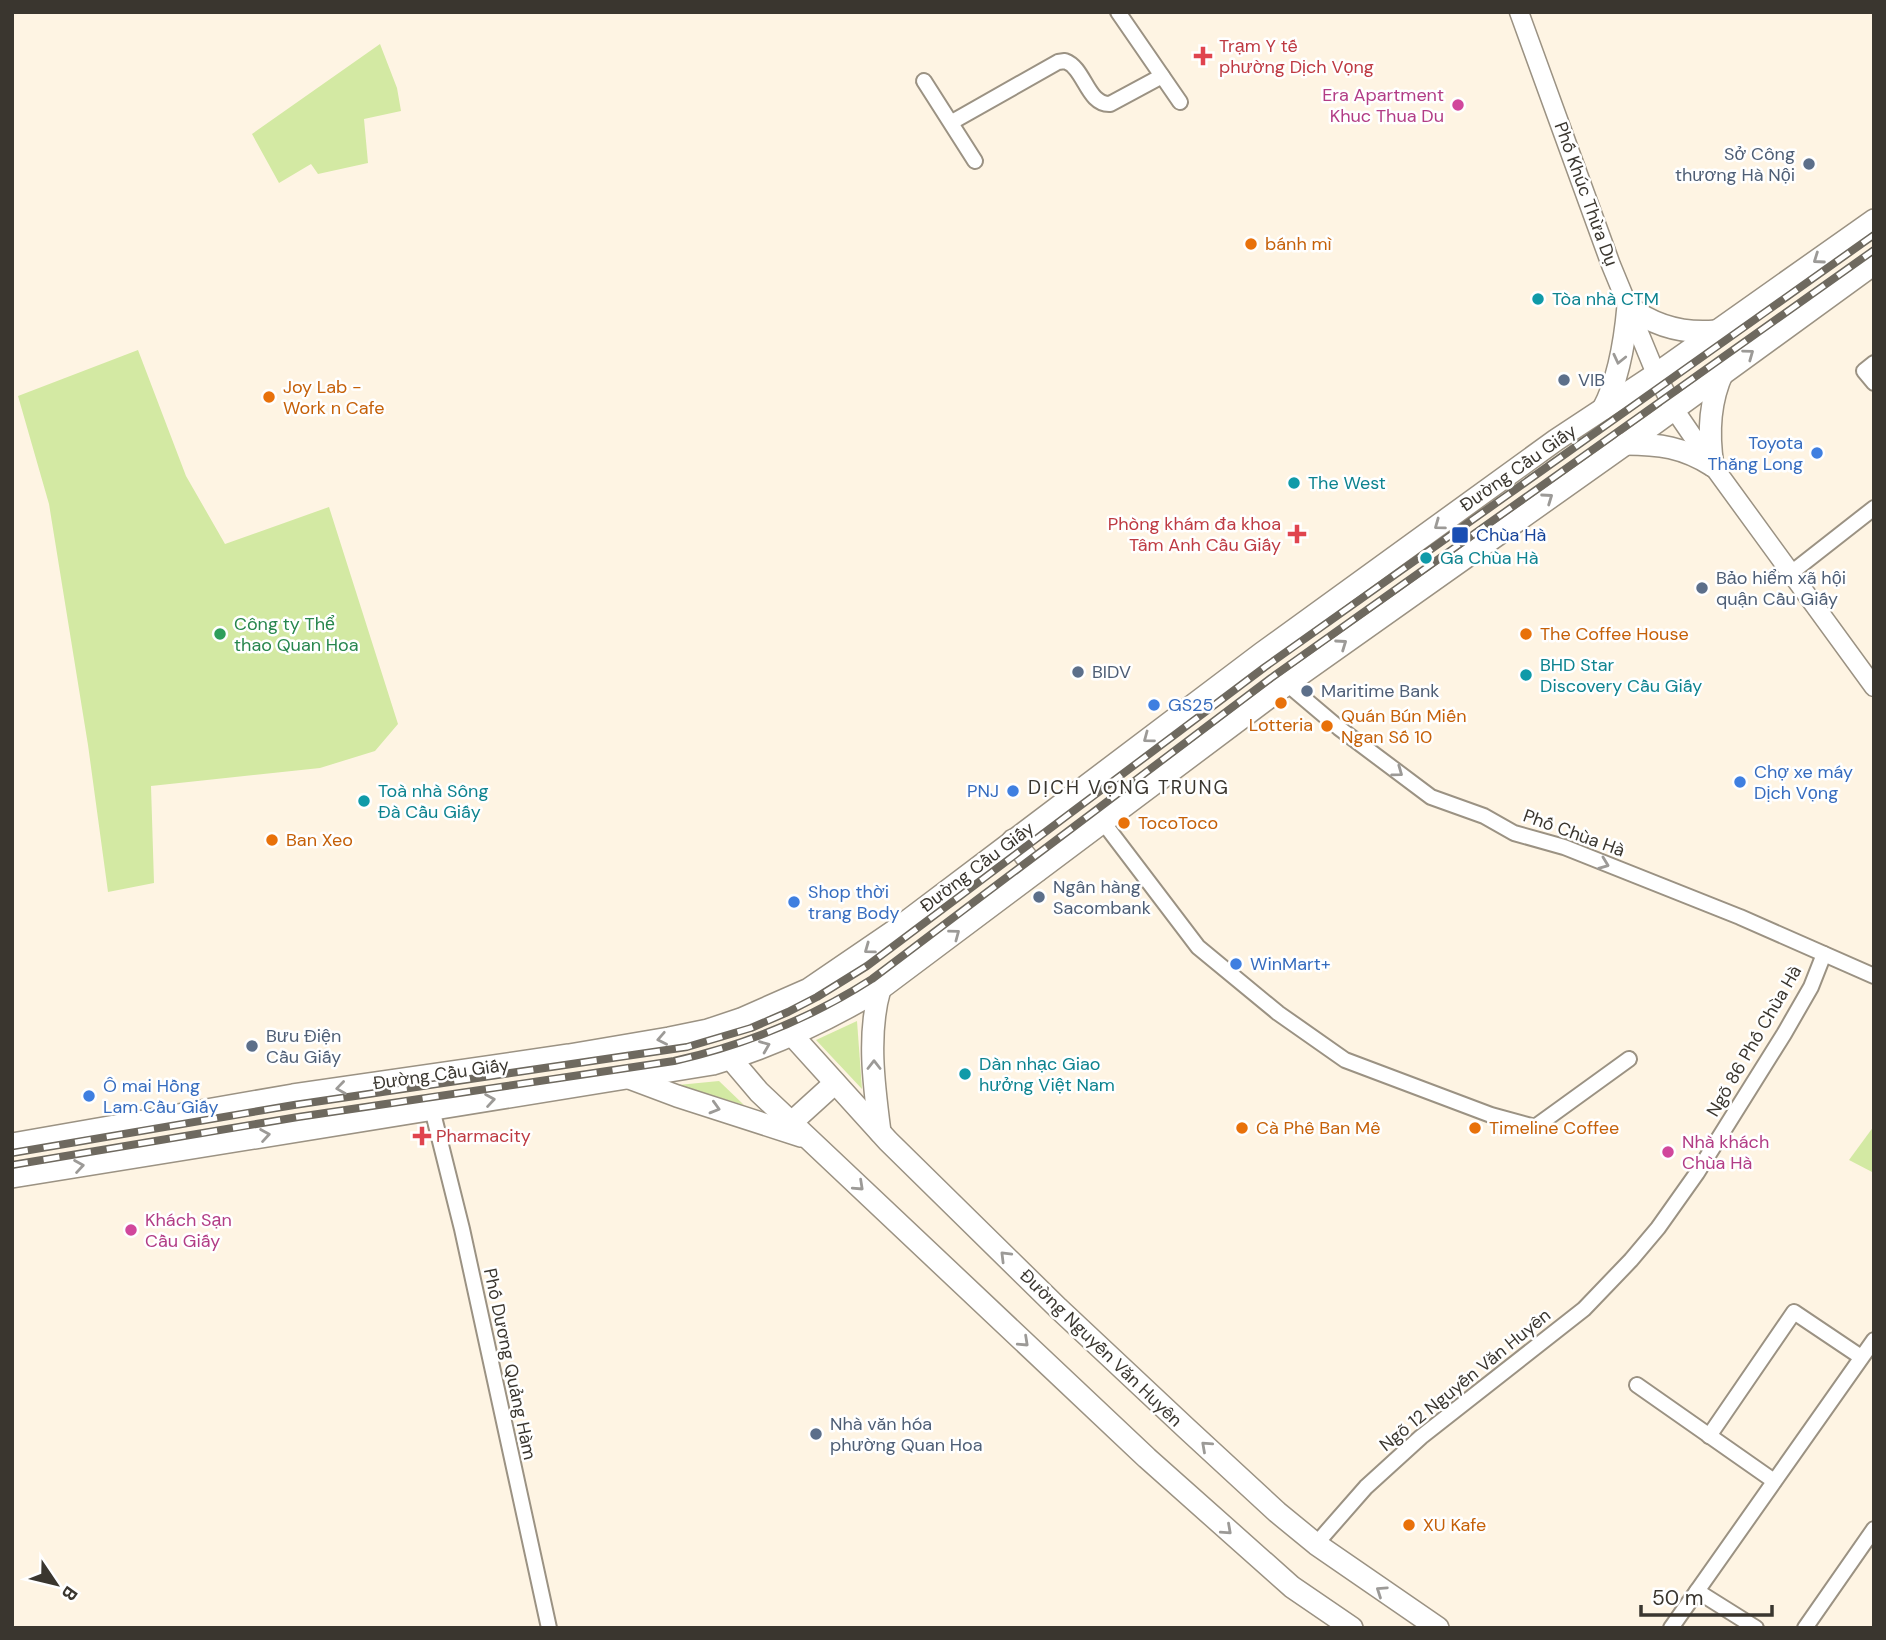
<svg xmlns="http://www.w3.org/2000/svg" width="1886" height="1640" font-family="'DM Sans',sans-serif">
<rect width="100%" height="100%" fill="#fef4e3"/>
<g fill="#d3e9a3">
<polygon points="380,44 397,88 401,111 364,119 368,163 318,174 311,164 279,183 252,134"/>
<polygon points="138,350 186,476 225,544 329,507 398,724 375,751 320,768 151,786 154,883 108,892 88,745 49,504 18,396"/>
<polygon points="857,1021 862,1089 816,1040"/>
<polygon points="719,1081 744,1105 678,1085"/>
<polygon points="1874,1126 1874,1173 1849,1160"/>
</g>
<g fill="none" stroke-linecap="round" stroke-linejoin="round">
<defs>
<g id="minor">
<polyline points="1118,12 1180,102"/>
<polyline points="924,81 975,161"/>
<path d="M952,122L1058,62L1065,61C1085,68 1087,105 1110,104L1162,76"/>
<polyline points="1874,363 1864,371 1874,383"/>
<polyline points="1791,573 1874,508"/>
<polyline points="1287,684 1339,728 1431,797 1484,816 1514,833 1564,847 1740,917 1874,976"/>
<polyline points="1103,822 1198,947 1278,1013 1345,1060 1491,1115 1535,1127 1629,1059"/>
<polyline points="432,1109 462,1229 549,1628"/>
<polyline points="1637,1385 1774,1481"/>
<polyline points="1709,1436 1794,1312 1861,1357"/>
<polyline points="1316,1544 1366,1487 1421,1437 1584,1309 1631,1260 1658,1228 1697,1173 1784,1034 1811,987 1824,954"/>
<polyline points="1697,1591 1756,1628"/>
<polyline points="1671,1628 1874,1340"/>
<polyline points="1805,1628 1874,1529"/>
</g>
<polyline id="tertiary" points="1519,12 1611,265 1656,374 1674,409 1713,466 1874,687"/>
<g id="primary">
<path d="M1628,306C1654,326 1684,334 1716,331"/>
<path d="M1603,409C1619,379 1625,340 1628,306"/>
<path d="M1625,444C1659,444 1683,447 1713,466"/>
<path d="M1713,466C1708,434 1709,402 1723,372"/>
<polyline points="1013,840 1037,871"/>
<path d="M880,989C867,1034 874,1086 880,1132"/>
<polyline points="792,1035 888,1141 1058,1308 1186,1428 1277,1512 1316,1544 1438,1628"/>
<polyline points="731,1059 759,1092 1147,1458 1292,1587 1352,1628"/>
<polyline points="629,1078 677,1096 801,1136"/>
<polyline points="792,1122 835,1083"/>
<polyline points="12,1144 293,1095 569,1055 669,1038 708,1030 741,1019 809,989 894,931 1262,653 1556,440 1656,374 1874,220"/>
<path d="M12,1177L713,1064C771,1047 828,1020 880,989L1287,684L1654,424L1874,264"/>
</g>
</defs>
<use href="#minor" stroke="#9b9283" stroke-width="18"/>
<use href="#tertiary" stroke="#9b9283" stroke-width="21"/>
<use href="#primary" stroke="#9b9283" stroke-width="24"/>
<use href="#minor" stroke="#fff" stroke-width="14"/>
<use href="#tertiary" stroke="#fff" stroke-width="18"/>
<use href="#primary" stroke="#fff" stroke-width="21"/>
<defs>
<g id="rail">
<polyline points="12,1153 294,1105 687,1047 751,1028 788,1012 817,997 867,966 1265,667 1874,235"/>
<path d="M12,1165L298,1117L674,1061C745,1045 811,1018 872,979L1271,678L1874,250"/>
</g>
</defs>
<use href="#rail" stroke="#6e695f" stroke-width="8"/>
<use href="#rail" stroke="#fff" stroke-width="5" stroke-dasharray="16" stroke-linecap="butt"/>
</g>
<defs><path id="oneway-chevron" d="M-2-3.5L2.5 0L-2 3.5" fill="none" stroke-width="1.6" stroke-linecap="round" stroke-linejoin="round" transform="scale(1.75)"/></defs>
<g stroke="#9c9a97">
<use href="#oneway-chevron" transform="translate(1818 259) rotate(145)"/>
<use href="#oneway-chevron" transform="translate(1749 354) rotate(-36)"/>
<use href="#oneway-chevron" transform="translate(1619 359) rotate(103)"/>
<use href="#oneway-chevron" transform="translate(1548 498) rotate(-35)"/>
<use href="#oneway-chevron" transform="translate(1439 525) rotate(144)"/>
<use href="#oneway-chevron" transform="translate(1342 644) rotate(-35)"/>
<use href="#oneway-chevron" transform="translate(1148 738) rotate(143)"/>
<use href="#oneway-chevron" transform="translate(1398 772) rotate(36)"/>
<use href="#oneway-chevron" transform="translate(1604 864) rotate(21)"/>
<use href="#oneway-chevron" transform="translate(955 934) rotate(-37)"/>
<use href="#oneway-chevron" transform="translate(869 949) rotate(144)"/>
<use href="#oneway-chevron" transform="translate(662 1039) rotate(169)"/>
<use href="#oneway-chevron" transform="translate(765 1046) rotate(-22)"/>
<use href="#oneway-chevron" transform="translate(874 1065) rotate(-90)"/>
<use href="#oneway-chevron" transform="translate(341 1088) rotate(172)"/>
<use href="#oneway-chevron" transform="translate(490 1100) rotate(-9)"/>
<use href="#oneway-chevron" transform="translate(715 1108) rotate(16)"/>
<use href="#oneway-chevron" transform="translate(265 1135) rotate(-9)"/>
<use href="#oneway-chevron" transform="translate(79 1166) rotate(-9)"/>
<use href="#oneway-chevron" transform="translate(859 1186) rotate(43)"/>
<use href="#oneway-chevron" transform="translate(1005 1256) rotate(-135)"/>
<use href="#oneway-chevron" transform="translate(1024 1342) rotate(43)"/>
<use href="#oneway-chevron" transform="translate(1206 1446) rotate(-138)"/>
<use href="#oneway-chevron" transform="translate(1227 1530) rotate(42)"/>
<use href="#oneway-chevron" transform="translate(1381 1591) rotate(-146)"/>
</g>
<g fill="#e0444e" stroke="#fff" stroke-width="2.5">
<path d="M1199.5 45.5h7v7h7v7h-7v7h-7v-7h-7v-7h7z"/>
<path d="M1293.5 523.5h7v7h7v7h-7v7h-7v-7h-7v-7h7z"/>
<path d="M418.5 1125.5h7v7h7v7h-7v7h-7v-7h-7v-7h7z"/>
</g>
<g fill="#d1479c" stroke="#fff" stroke-width="2.5">
<circle cx="1458" cy="105" r="7"/>
<circle cx="1668" cy="1152" r="7"/>
<circle cx="131" cy="1230" r="7"/>
</g>
<g fill="#5c6f8a" stroke="#fff" stroke-width="2.5">
<circle cx="1809" cy="164" r="7"/>
<circle cx="1564" cy="380" r="7"/>
<circle cx="1702" cy="588" r="7"/>
<circle cx="1078" cy="672" r="7"/>
<circle cx="1307" cy="691" r="7"/>
<circle cx="1039" cy="897" r="7"/>
<circle cx="252" cy="1046" r="7"/>
<circle cx="816" cy="1434" r="7"/>
</g>
<g fill="#e8710a" stroke="#fff" stroke-width="2.5">
<circle cx="1251" cy="244" r="7"/>
<circle cx="269" cy="397" r="7"/>
<circle cx="1526" cy="634" r="7"/>
<circle cx="1281" cy="703" r="7"/>
<circle cx="1327" cy="726" r="7"/>
<circle cx="1124" cy="823" r="7"/>
<circle cx="272" cy="840" r="7"/>
<circle cx="1242" cy="1128" r="7"/>
<circle cx="1475" cy="1128" r="7"/>
<circle cx="1409" cy="1525" r="7"/>
</g>
<g fill="#0f9aa8" stroke="#fff" stroke-width="2.5">
<circle cx="1538" cy="299" r="7"/>
<circle cx="1294" cy="483" r="7"/>
<circle cx="1426" cy="558" r="7"/>
<circle cx="1526" cy="675" r="7"/>
<circle cx="364" cy="801" r="7"/>
<circle cx="965" cy="1074" r="7"/>
</g>
<g fill="#3f7fe0" stroke="#fff" stroke-width="2.5">
<circle cx="1817" cy="453" r="7"/>
<circle cx="1154" cy="705" r="7"/>
<circle cx="1740" cy="782" r="7"/>
<circle cx="1013" cy="791" r="7"/>
<circle cx="794" cy="902" r="7"/>
<circle cx="1236" cy="964" r="7"/>
<circle cx="89" cy="1096" r="7"/>
</g>
<rect fill="#1a4fb4" stroke="#fff" stroke-width="2.5" x="1451" y="526" width="18" height="18" rx="3.5"/>
<circle fill="#2e9e5b" stroke="#fff" stroke-width="2.5" cx="220" cy="634" r="7"/>
<g text-anchor="middle" dominant-baseline="central" stroke-width="5" stroke-linejoin="round" paint-order="stroke">
<g font-size="18" fill="#be3a42" stroke="#fff" text-anchor="start">
<text x="1219" y="46">Trạm Y tế<tspan x="1219" dy="21">phường Dịch Vọng</tspan></text>
<text x="1281" y="524" text-anchor="end">Phòng khám đa khoa<tspan x="1281" dy="21">Tâm Anh Cầu Giấy</tspan></text>
<text x="436" y="1136">Pharmacity</text>
</g>
<g font-size="18" fill="#b23c85" stroke="#fff" text-anchor="start">
<text x="1444" y="95" text-anchor="end">Era Apartment<tspan x="1444" dy="21">Khuc Thua Du</tspan></text>
<text x="1682" y="1142">Nhà khách<tspan x="1682" dy="21">Chùa Hà</tspan></text>
<text x="145" y="1220">Khách Sạn<tspan x="145" dy="21">Cầu Giấy</tspan></text>
</g>
<g font-size="18" fill="#4e5e75" stroke="#fff" text-anchor="start">
<text x="1795" y="154" text-anchor="end">Sở Công<tspan x="1795" dy="21">thương Hà Nội</tspan></text>
<text x="1578" y="380">VIB</text>
<text x="1716" y="578">Bảo hiểm xã hội<tspan x="1716" dy="21">quận Cầu Giấy</tspan></text>
<text x="1092" y="672">BIDV</text>
<text x="1321" y="691">Maritime Bank</text>
<text x="1053" y="887">Ngân hàng<tspan x="1053" dy="21">Sacombank</tspan></text>
<text x="266" y="1036">Bưu Điện<tspan x="266" dy="21">Cầu Giấy</tspan></text>
<text x="830" y="1424">Nhà văn hóa<tspan x="830" dy="21">phường Quan Hoa</tspan></text>
</g>
<g font-size="18" fill="#3a362f" stroke="#fff">
<text transform="translate(1586 194) rotate(70)">Phố Khúc Thừa Dụ</text>
<text transform="translate(1518 468) rotate(-35)">Đường Cầu Giấy</text>
<text transform="translate(1574 833) rotate(20)">Phố Chùa Hà</text>
<text transform="translate(977 867) rotate(-37)">Đường Cầu Giấy</text>
<text transform="translate(1754 1041) rotate(-60)">Ngõ 86 Phố Chùa Hà</text>
<text transform="translate(441 1074) rotate(-8)">Đường Cầu Giấy</text>
<text transform="translate(1101 1348) rotate(44)">Đường Nguyễn Văn Huyên</text>
<text transform="translate(510 1364) rotate(78)">Phố Dương Quảng Hàm</text>
<text transform="translate(1465 1380) rotate(-39)">Ngõ 12 Nguyễn Văn Huyên</text>
</g>
<g font-size="18" fill="#c56008" stroke="#fff" text-anchor="start">
<text x="1265" y="244">bánh mì</text>
<text x="283" y="387">Joy Lab -<tspan x="283" dy="21">Work n Cafe</tspan></text>
<text x="1540" y="634">The Coffee House</text>
<text x="1341" y="716">Quán Bún Miến<tspan x="1341" dy="21">Ngan Số 10</tspan></text>
<text x="1281" y="725" text-anchor="middle">Lotteria</text>
<text x="1138" y="823">TocoToco</text>
<text x="286" y="840">Ban Xeo</text>
<text x="1256" y="1128">Cà Phê Ban Mê</text>
<text x="1489" y="1128">Timeline Coffee</text>
<text x="1423" y="1525">XU Kafe</text>
</g>
<g font-size="18" fill="#0d838f" stroke="#fff" text-anchor="start">
<text x="1552" y="299">Tòa nhà CTM</text>
<text x="1308" y="483">The West</text>
<text x="1440" y="558">Ga Chùa Hà</text>
<text x="1540" y="665">BHD Star<tspan x="1540" dy="21">Discovery Cầu Giấy</tspan></text>
<text x="378" y="791">Toà nhà Sông<tspan x="378" dy="21">Đà Cầu Giấy</tspan></text>
<text x="979" y="1064">Dàn nhạc Giao<tspan x="979" dy="21">hưởng Việt Nam</tspan></text>
</g>
<g font-size="18" fill="#366cbe" stroke="#fff" text-anchor="start">
<text x="1803" y="443" text-anchor="end">Toyota<tspan x="1803" dy="21">Thăng Long</tspan></text>
<text x="1168" y="705">GS25</text>
<text x="1754" y="772">Chợ xe máy<tspan x="1754" dy="21">Dịch Vọng</tspan></text>
<text x="999" y="791" text-anchor="end">PNJ</text>
<text x="808" y="892">Shop thời<tspan x="808" dy="21">trang Body</tspan></text>
<text x="1250" y="964">WinMart+</text>
<text x="103" y="1086">Ô mai Hồng<tspan x="103" dy="21">Lam Cầu Giấy</tspan></text>
</g>
<g font-size="18" fill="#164399" stroke="#fff" text-anchor="start">
<text x="1476" y="535">Chùa Hà</text>
</g>
<g font-size="18" fill="#27864d" stroke="#fff" text-anchor="start">
<text x="234" y="624">Công ty Thể<tspan x="234" dy="21">thao Quan Hoa</tspan></text>
</g>
<g font-size="19" letter-spacing="2" fill="#3a362f" stroke="#fff">
<text x="1129" y="787">DỊCH VỌNG TRUNG</text>
</g>
</g>
<rect width="1886" height="1640" fill="none" stroke="#3a362f" stroke-width="28"/>
<g transform="translate(56 1584) rotate(125)" stroke="#ffffff" stroke-width="5" paint-order="stroke">
<path d="M0-5L12 26L0 18L-12 26Z" fill="#3a362f"/>
<text y="-10" font-size="19" font-weight="bold" text-anchor="middle" fill="#3a362f">B</text>
</g>
<path d="M1641 1605v10h131v-10" fill="none" stroke="#3a362f" stroke-width="3.5"/>
<text x="1652" y="1605" font-size="21" fill="#3a362f" stroke="#ffffff" stroke-width="5" paint-order="stroke">50 m</text>
</svg>
